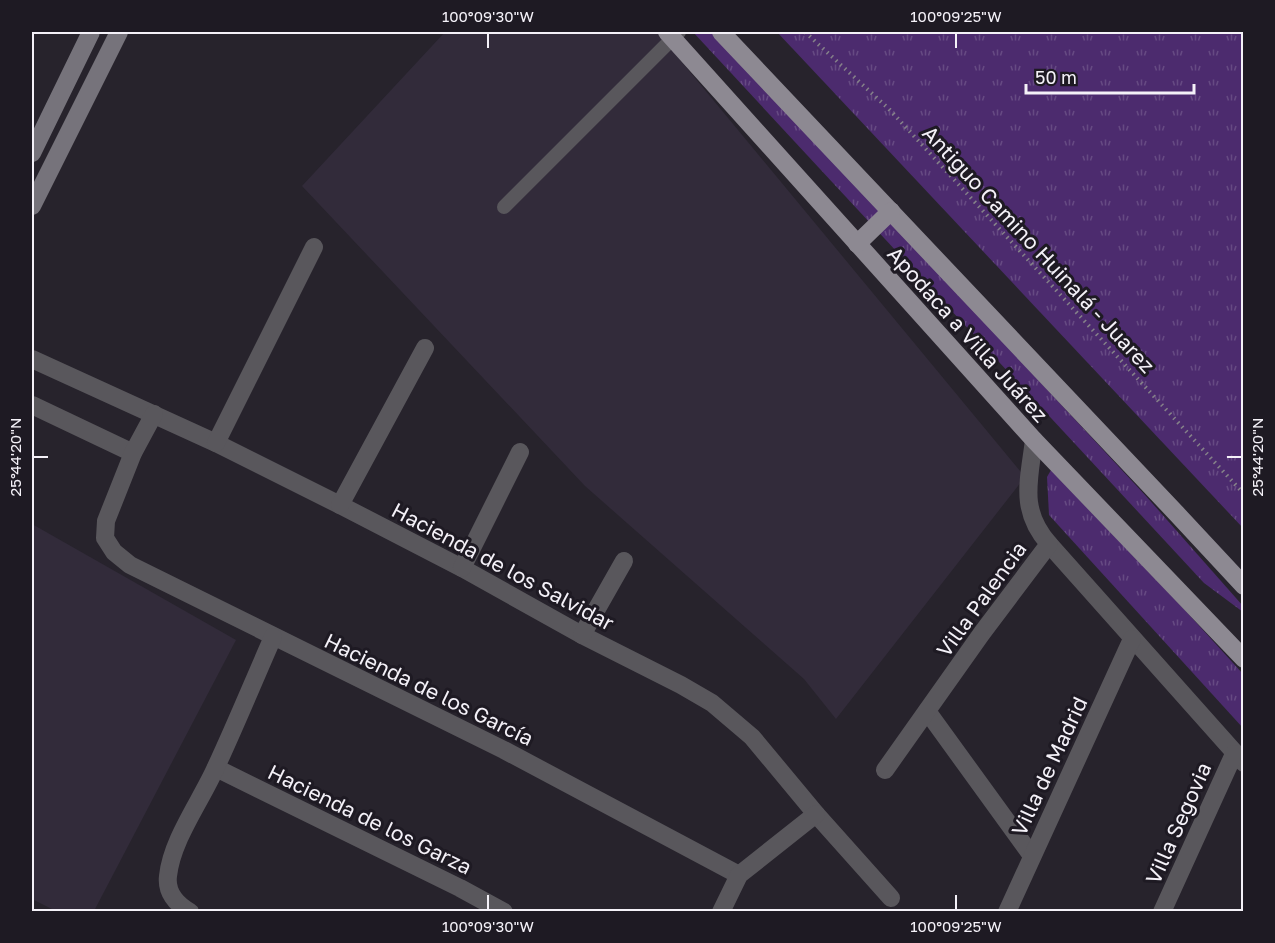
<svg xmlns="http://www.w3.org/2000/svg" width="1275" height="943" font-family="'Golos Text',sans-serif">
<defs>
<pattern id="grass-tufts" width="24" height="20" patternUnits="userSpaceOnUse" patternTransform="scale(1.5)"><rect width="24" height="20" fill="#4c2b6e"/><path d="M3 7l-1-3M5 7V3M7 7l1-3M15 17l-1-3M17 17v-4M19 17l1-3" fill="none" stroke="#664a83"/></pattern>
</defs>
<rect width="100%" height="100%" fill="#27232c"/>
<g fill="#322b3a">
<polygon points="445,32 657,32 1025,477 836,719 804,679 585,486 302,186"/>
<polygon points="32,524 236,640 94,911 56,911 32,899"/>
</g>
<g fill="url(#grass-tufts)">
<polygon points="693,32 715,32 1145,495 1243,606 1243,612 1204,583"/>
<polygon points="777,32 1243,32 1243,528"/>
<polygon points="1051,470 1183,608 1243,674 1243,728 1049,515 1047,477"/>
</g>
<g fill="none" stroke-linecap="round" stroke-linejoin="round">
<polyline stroke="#858189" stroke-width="4" stroke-dasharray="1.5 4.5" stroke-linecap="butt" points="805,32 889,109 1244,494"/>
<polyline stroke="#59575c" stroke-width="14" points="504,207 679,32"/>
<g stroke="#59575c" stroke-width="18">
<polyline points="32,359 216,443 340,505 462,568 582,635 681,685 712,703 752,737 816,814 891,898"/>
<polyline points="32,405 133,453"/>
<polyline points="154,414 133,453 106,521 105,538 114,552 130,565 504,750 739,875"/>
<polyline points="216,443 314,247"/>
<polyline points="340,505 425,348"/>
<polyline points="1049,544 1244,763"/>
<polyline points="462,568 520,452"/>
<polyline points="582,635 624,561"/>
<polyline points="927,711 1032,856"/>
<polyline points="216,768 460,888 504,912"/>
<path d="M885,770L982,633L1049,544C1019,510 1029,481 1034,440"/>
<path d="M190,912C176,904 166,892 168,876C172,839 201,801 216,767C236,724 254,680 273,637"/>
<polyline points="721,912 739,875 816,814"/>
<polyline points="1007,912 1132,639"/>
<polyline points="1162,912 1234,754"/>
</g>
<g stroke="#76737b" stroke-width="18">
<polyline points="32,153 91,32"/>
<polyline points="32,206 119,32"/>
</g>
<g stroke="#8d8992" stroke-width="18">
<polyline points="667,32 1034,440 1244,659"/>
<polyline points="721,32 1177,514 1244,586"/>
<polyline points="857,244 891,211"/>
</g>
</g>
<path fill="none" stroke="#f4f1f8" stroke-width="2" d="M488,33V48M956,33V48M33,457H48M1227,457H1242M488,895V910M956,895V910"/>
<g text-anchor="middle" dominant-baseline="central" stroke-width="6" stroke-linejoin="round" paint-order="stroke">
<g font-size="21" fill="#f4f1f8" stroke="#1e1a23">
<text transform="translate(1039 249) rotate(47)">Antiguo Camino Huinalá - Juarez</text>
<text transform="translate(968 334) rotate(48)">Apodaca a Villa Juárez</text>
<text transform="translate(503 566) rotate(28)">Hacienda de los Salvidar</text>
<text transform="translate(981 599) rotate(-54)">Villa Palencia</text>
<text transform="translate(429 689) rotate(26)">Hacienda de los García</text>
<text transform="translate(1049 766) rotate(-65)">Villa de Madrid</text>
<text transform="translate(370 819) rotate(26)">Hacienda de los Garza</text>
<text transform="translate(1178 823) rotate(-66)">Villa Segovia</text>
</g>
</g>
<rect width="1275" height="943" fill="none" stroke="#1e1a23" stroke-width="66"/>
<path d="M1026 84v9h168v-9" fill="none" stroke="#f4f1f8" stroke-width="3"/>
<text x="1035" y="84" font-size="18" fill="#f4f1f8" stroke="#1e1a23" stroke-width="4.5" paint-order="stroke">50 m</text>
<rect x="33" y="33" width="1209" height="877" fill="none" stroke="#f4f1f8" stroke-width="2"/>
<g font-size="15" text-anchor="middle" fill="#f4f1f8">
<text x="488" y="22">100°09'30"W</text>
<text x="956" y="22">100°09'25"W</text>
<text transform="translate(16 457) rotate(-90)" y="5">25°44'20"N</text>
<text transform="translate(1258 457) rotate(-90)" y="5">25°44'20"N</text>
<text x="488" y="932">100°09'30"W</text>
<text x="956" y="932">100°09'25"W</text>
</g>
</svg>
